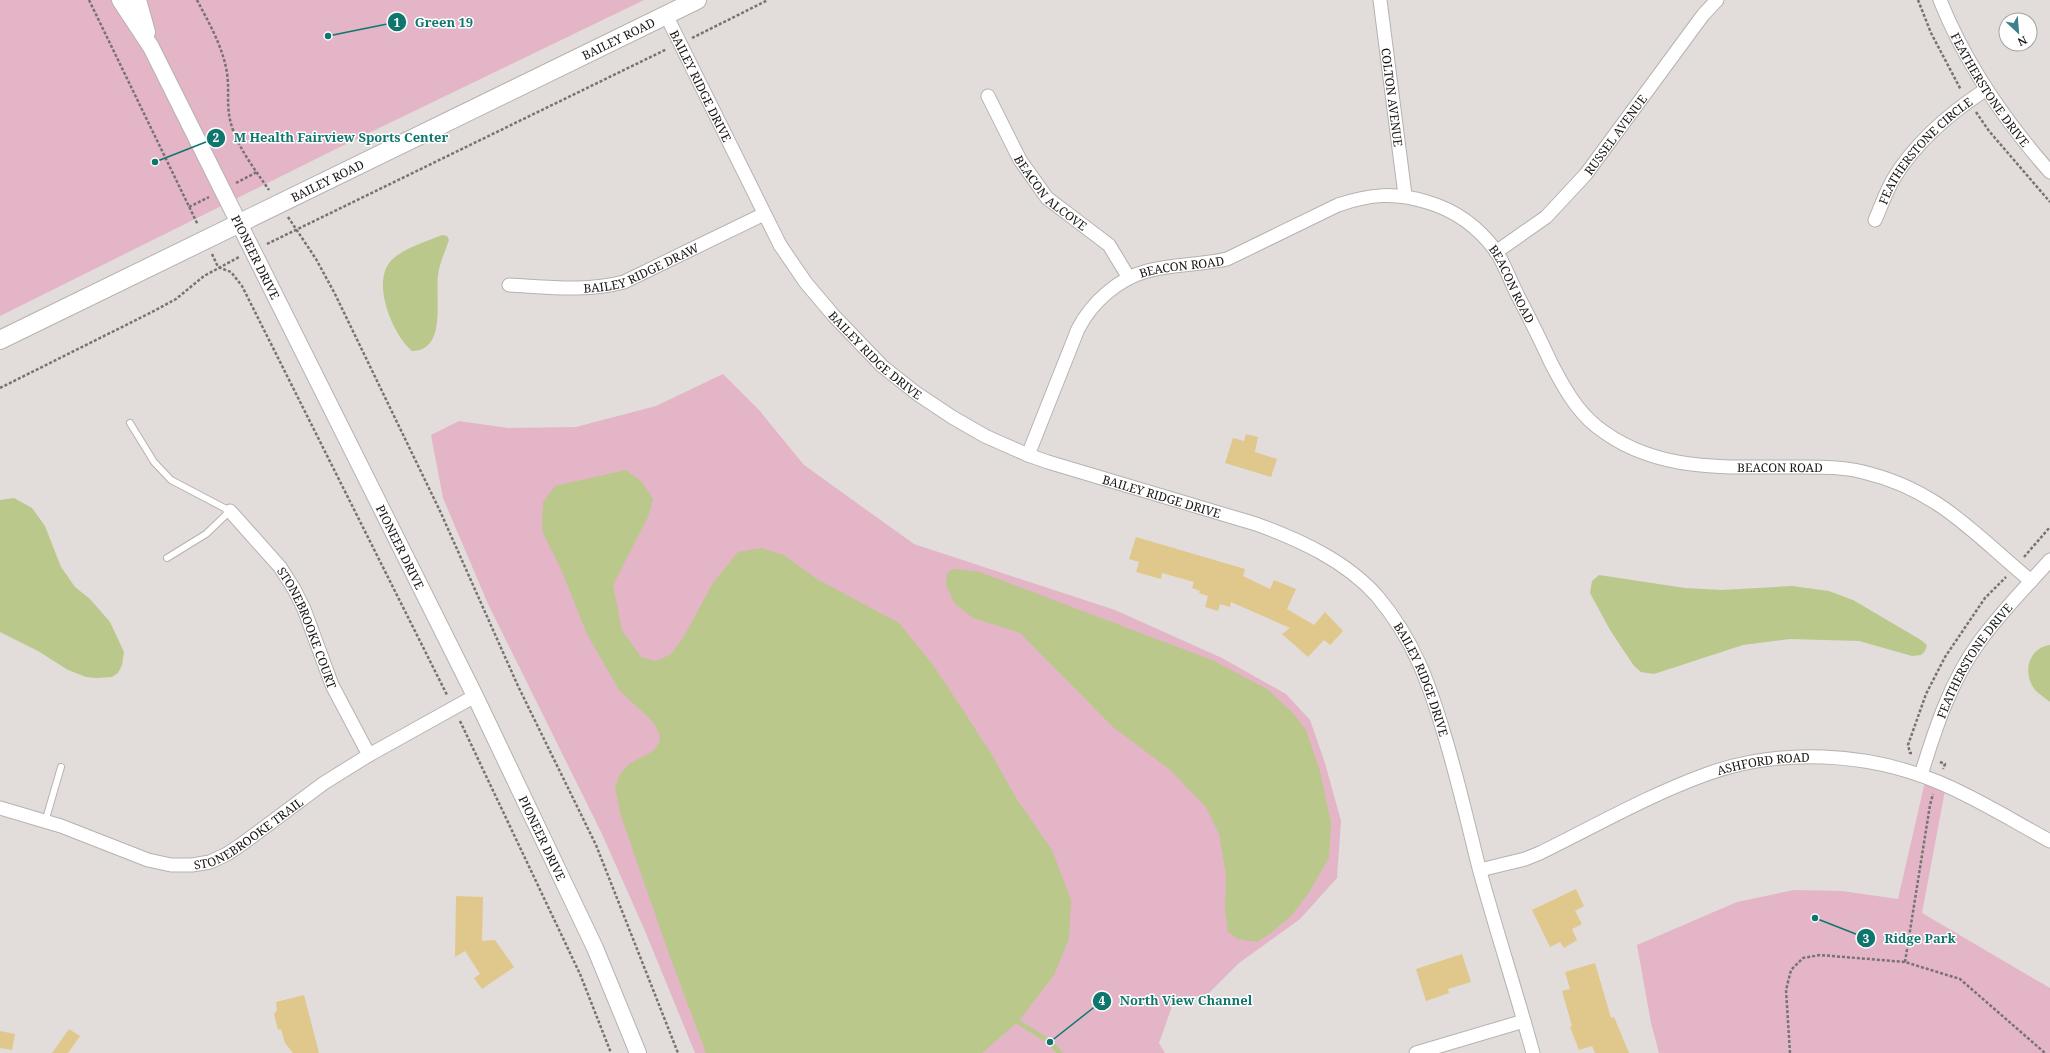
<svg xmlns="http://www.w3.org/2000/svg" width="2050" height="1053" font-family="'Noto Serif',serif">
<rect width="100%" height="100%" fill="#e2ddda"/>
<g fill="#e3b5c7">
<polygon points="0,0 644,0 342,146 0,316"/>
<polygon points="723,374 759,410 804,465 914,544 1115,610 1222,658 1286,694 1310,720 1325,763 1341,821 1337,878 1300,919 1239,963 1207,995 1175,998 1159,1043 1165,1053 695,1053 645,931 602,834 488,604 443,498 431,435 459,421 508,428 576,427 656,406"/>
<polygon points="1926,777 1946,785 1922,913 2050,988 2050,1053 1659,1053 1651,1023 1637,945 1737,902 1794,890 1842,891 1898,899"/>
</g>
<g fill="#bac88c">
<path d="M442,235L447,236L449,240C445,252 439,264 438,276C435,299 447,351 412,351C392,334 368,277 395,257C408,247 427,241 442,235Z"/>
<polygon points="626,470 642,482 653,499 648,517 613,585 622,630 641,657 657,661 671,654 683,638 713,583 738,552 761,548 784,555 817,579 899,623 933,665 959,704 992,755 1016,798 1052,850 1071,900 1069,939 1054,975 1018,1022 982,1053 706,1053 670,957 621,816 615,787 620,774 629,764 653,751 660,741 659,733 653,722 619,690 587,634 560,567 542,531 543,502 555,486"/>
<polygon points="14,498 32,508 45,526 61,567 75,587 90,599 110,622 124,652 122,665 118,673 112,677 96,678 86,677 68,670 38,651 0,632 0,500"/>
<polygon points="957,569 980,572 1212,660 1267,689 1293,713 1306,730 1320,771 1331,823 1329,858 1308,894 1291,916 1271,933 1257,942 1238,939 1228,932 1225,912 1226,875 1219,834 1206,807 1169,769 1113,727 1020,633 973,618 955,604 946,585 947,574 950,570"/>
<polygon points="1599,575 1685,588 1722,590 1792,586 1829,591 1853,600 1921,640 1927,645 1925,651 1921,655 1912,656 1859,641 1790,639 1743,645 1654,674 1641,672 1634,666 1610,630 1590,593 1592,581"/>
<path d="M2050,645V702C2045,698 2039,694 2035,690C2022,673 2028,648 2050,645Z"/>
</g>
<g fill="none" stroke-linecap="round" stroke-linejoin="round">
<polyline stroke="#bac88c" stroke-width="5" points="1018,1022 1050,1042 1060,1053"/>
</g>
<g fill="#e0c78c">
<polygon points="1246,434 1258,437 1255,452 1277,459 1271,477 1225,463 1233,438 1244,441"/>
<polygon points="1136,537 1245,569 1243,576 1270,589 1274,580 1296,589 1287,609 1314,625 1325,612 1343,631 1330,645 1324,640 1308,657 1282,634 1290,628 1231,602 1230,607 1220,604 1218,611 1205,607 1208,596 1199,593 1200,591 1192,588 1194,582 1162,573 1161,579 1136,572 1139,562 1129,559"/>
<polygon points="1576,889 1584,906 1575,911 1582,924 1572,929 1577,940 1564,948 1560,942 1550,947 1532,910"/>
<polygon points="456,896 483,897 482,941 495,940 514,967 482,989 474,978 480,974 465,951 455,957"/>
<polygon points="1462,954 1471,982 1448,989 1449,993 1426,1001 1416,969"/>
<polygon points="1595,963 1611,1018 1614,1017 1629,1053 1595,1053 1592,1046 1579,1050 1570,1027 1572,1026 1562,991 1570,989 1565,972"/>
<polygon points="304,995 319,1053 293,1053 285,1043 281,1029 278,1030 274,1014 277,1010 276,1002"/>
<polygon points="69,1029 80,1036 68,1053 52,1053"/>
<polygon points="0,1031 15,1034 12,1050 0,1048"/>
</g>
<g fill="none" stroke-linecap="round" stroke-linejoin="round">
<defs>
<g id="service">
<polyline points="130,423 154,462 171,480 230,511 206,534 167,558"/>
<polyline points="45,822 61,767"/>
</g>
<g id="minor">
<path id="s1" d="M1380,0L1405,195"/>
<path id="s2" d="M1940,0C1966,65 2004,120 2050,172"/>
<path id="s3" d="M666,15L780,245L806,283L834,316L882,366L916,393L952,417L985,436L1028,455L1048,462L1256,524C1300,540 1346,561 1377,596C1414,640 1429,683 1445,737C1458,780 1468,824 1479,868C1496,930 1516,991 1533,1053"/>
<path id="s4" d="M988,96L1020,160L1047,198L1109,245L1129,278"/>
<path id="s5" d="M1875,220C1881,207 1886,191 1894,178C1916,142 1950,113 1985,90"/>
<path id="s6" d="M1496,252L1546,217L1586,174L1703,15L1717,0"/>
<path id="s7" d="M509,285C548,287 586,292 624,282L764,214"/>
<path id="s8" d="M1028,455L1078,329C1092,302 1118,279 1147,271C1173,264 1201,265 1227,259L1338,205C1370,194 1395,192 1427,202C1455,210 1479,228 1496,251C1505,265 1511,283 1519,298C1530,319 1541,341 1551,363C1563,386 1576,410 1596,426C1657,475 1730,466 1803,467C1823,467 1844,467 1863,472C1939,490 1974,534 2031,581"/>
<path id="s9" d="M230,511L280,567L294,589L304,609L332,685L369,755"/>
<path id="s10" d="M1921,775C1935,729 1951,680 1980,641C2001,612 2027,586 2050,560"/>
<path id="s11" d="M0,808L61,826L148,860L171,865H192L210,862L227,854L242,844L324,783L369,755L475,696"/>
<path id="s12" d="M1480,870L1525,859L1540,853C1595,826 1649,795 1707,774C1780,748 1867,752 1938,782C1977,798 2013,821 2050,841"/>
<polyline points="1416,1053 1524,1021"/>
</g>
<g id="tertiary">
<path id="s13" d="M120,0L151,47L475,696L595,948L638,1053"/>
<polyline points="138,0 147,32"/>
</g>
<g id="secondary">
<path id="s14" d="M0,340L697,0"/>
</g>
</defs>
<use href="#service" stroke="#b7b2af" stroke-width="8"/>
<use href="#minor" stroke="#b7b2af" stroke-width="15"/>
<use href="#tertiary" stroke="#b7b2af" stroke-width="18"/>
<use href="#secondary" stroke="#b7b2af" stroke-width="20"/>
<g stroke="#777371" stroke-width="2.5" stroke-dasharray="3 2" stroke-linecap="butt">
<polyline points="89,0 198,225"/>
<path d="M197,0C209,23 223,47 227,73C230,94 225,108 233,130C241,152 256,171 269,190"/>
<polyline points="1918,0 1931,33 1961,90"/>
<polyline points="692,38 768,0"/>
<polyline points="1976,112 1989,131 2050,202"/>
<polyline points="236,183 257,172"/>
<polyline points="189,207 209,197"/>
<polyline points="288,217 316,259 335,294 440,511 518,686 596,845 678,1053"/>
<polyline points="267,244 667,49"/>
<polyline points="212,254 218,267 231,272 242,286 447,695"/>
<polyline points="0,388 152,312 176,299 204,276 239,257"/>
<polyline points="2024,557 2050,527"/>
<polyline points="460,721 580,974 611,1053"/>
<polyline points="1912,753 1910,753 1908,745 1926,694 1945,657 1985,598 2006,577"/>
<polyline points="1940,762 1945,764 1943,769"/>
<polyline points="1905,962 1930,805 1933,794"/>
<polyline points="1790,1053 1786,990 1791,970 1803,958 1820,955 1905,962 1960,979 2045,1053"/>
</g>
<use href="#service" stroke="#fff" stroke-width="6"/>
<use href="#minor" stroke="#fff" stroke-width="13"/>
<use href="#tertiary" stroke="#fff" stroke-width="16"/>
<use href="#secondary" stroke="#fff" stroke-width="18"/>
</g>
<g text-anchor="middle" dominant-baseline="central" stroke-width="3" stroke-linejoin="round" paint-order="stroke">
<g font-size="12" fill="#181615" stroke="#fff">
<text stroke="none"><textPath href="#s14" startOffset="688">BAILEY ROAD</textPath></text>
<text stroke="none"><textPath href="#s3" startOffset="79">BAILEY RIDGE DRIVE</textPath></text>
<text stroke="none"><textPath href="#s2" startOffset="103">FEATHERSTONE DRIVE</textPath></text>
<text stroke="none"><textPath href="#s1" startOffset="98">COLTON AVENUE</textPath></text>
<text stroke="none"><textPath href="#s6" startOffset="169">RUSSEL AVENUE</textPath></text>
<text stroke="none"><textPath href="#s5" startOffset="87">FEATHERSTONE CIRCLE</textPath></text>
<text stroke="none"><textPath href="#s14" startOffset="364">BAILEY ROAD</textPath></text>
<text stroke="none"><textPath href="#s4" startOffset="117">BEACON ALCOVE</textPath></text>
<text stroke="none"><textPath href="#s13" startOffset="291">PIONEER DRIVE</textPath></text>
<text stroke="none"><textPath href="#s7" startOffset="136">BAILEY RIDGE DRAW</textPath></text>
<text stroke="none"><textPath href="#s8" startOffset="263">BEACON ROAD</textPath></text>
<text stroke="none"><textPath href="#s8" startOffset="646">BEACON ROAD</textPath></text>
<text stroke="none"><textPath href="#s3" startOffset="403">BAILEY RIDGE DRIVE</textPath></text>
<text stroke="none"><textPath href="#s8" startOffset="1005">BEACON ROAD</textPath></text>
<text stroke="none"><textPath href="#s3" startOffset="727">BAILEY RIDGE DRIVE</textPath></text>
<text stroke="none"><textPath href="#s13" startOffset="615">PIONEER DRIVE</textPath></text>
<text stroke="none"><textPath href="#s9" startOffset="142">STONEBROOKE COURT</textPath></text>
<text stroke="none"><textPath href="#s10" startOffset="127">FEATHERSTONE DRIVE</textPath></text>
<text stroke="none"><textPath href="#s3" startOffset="1063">BAILEY RIDGE DRIVE</textPath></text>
<text stroke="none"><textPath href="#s12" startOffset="305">ASHFORD ROAD</textPath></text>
<text stroke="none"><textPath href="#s11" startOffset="267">STONEBROOKE TRAIL</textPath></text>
<text stroke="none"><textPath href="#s13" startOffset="939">PIONEER DRIVE</textPath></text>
</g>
</g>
<path fill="none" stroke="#0f766e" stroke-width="1.5" d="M328 36L397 22M155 162L216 138M1815 918L1866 938M1050 1042L1102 1001"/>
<g fill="#0f766e" stroke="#fff" stroke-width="1.5">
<circle cx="328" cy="36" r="4"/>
<circle cx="155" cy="162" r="4"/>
<circle cx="1815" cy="918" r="4"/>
<circle cx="1050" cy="1042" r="4"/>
<circle cx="397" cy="22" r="10"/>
<circle cx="216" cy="138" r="10"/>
<circle cx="1866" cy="938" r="10"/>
<circle cx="1102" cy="1001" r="10"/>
</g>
<g font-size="12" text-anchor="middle" font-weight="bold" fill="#fff">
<text x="397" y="27">1</text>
<text x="216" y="142">2</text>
<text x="1866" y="943">3</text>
<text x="1102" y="1005">4</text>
</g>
<g font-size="13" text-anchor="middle" font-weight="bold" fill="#0f766e" stroke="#fff" stroke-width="3" stroke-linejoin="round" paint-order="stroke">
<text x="444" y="27">Green 19</text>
<text x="341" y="142">M Health Fairview Sports Center</text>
<text x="1920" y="943">Ridge Park</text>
<text x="1186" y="1005">North View Channel</text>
</g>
<g transform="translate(2018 32) rotate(154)"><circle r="19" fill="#ffffff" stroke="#a3a2a1"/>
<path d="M0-3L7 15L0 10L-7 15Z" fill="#3d818f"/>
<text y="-6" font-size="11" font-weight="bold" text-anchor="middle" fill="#181615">N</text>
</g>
</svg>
